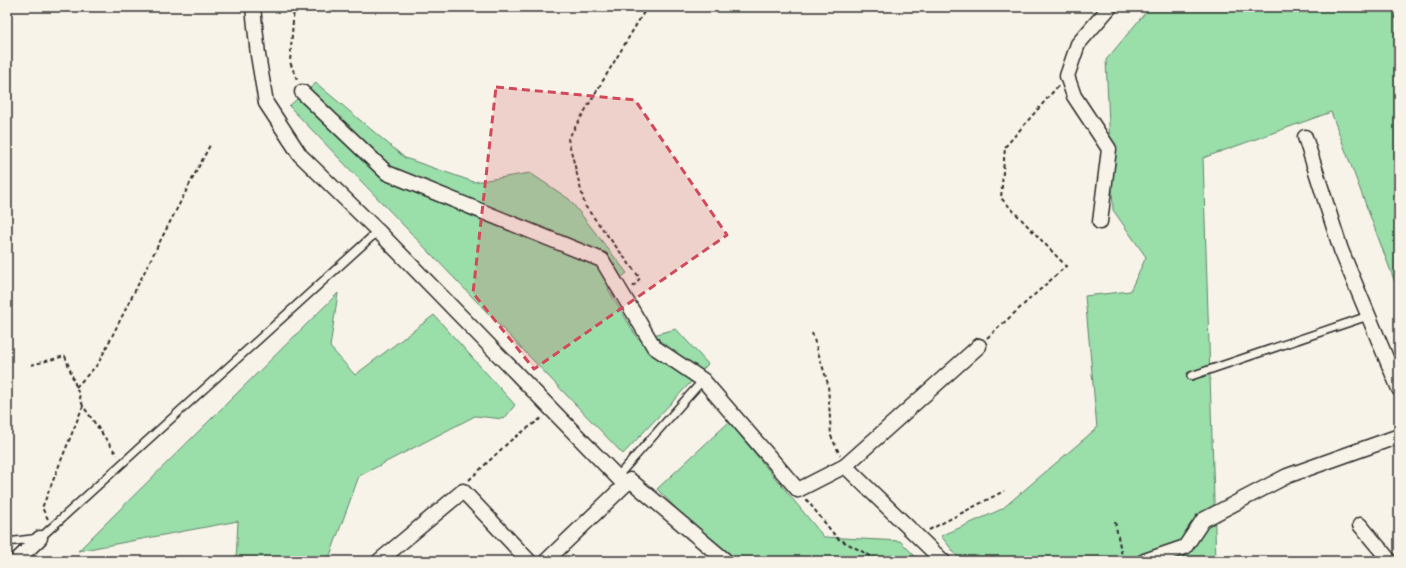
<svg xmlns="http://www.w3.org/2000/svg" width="1406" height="568" font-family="'Balsamiq Sans',sans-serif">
<rect width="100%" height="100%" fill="#f7f3e8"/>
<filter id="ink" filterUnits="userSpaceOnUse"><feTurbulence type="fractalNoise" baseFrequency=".025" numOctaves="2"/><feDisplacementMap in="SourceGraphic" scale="8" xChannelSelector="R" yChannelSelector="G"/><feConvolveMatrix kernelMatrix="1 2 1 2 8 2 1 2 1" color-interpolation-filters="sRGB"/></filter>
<g filter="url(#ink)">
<g fill="#9adeaa" stroke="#62846a">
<polygon points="1150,7 1399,7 1399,293 1331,112 1203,158 1216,561 961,561 941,536 1002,509 1097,428 1085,296 1130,291 1146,257 1113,210 1106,60"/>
<polygon points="316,83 405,158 474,182 530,173 569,199 627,273 608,289 638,339 676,329 708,364 623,454 289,106"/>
<polygon points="338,293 330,347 355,375 434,315 515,405 504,419 475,416 359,476 328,561 236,561 238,521 78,551"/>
<polygon points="729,422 824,537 900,541 920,561 728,561 657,489"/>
</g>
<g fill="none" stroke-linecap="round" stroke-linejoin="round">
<defs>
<g id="service">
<polyline points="1191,376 1368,316"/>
<polyline points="617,477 703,380"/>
<polyline points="7,542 40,538 378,231"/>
</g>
<g id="minor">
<polyline points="253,7 258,55 266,103 300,155 378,231 625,485"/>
<polyline points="302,92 387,173 602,260 654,347 703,380 798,490 845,466"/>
<polyline points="1305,137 1341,250 1399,389"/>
<polyline points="1100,222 1109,149 1074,96 1067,76 1078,44 1110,7"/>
<polyline points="1360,525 1390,561"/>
<polyline points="16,561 40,538"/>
<polyline points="379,561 463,491 529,561"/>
<polyline points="546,561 630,480 726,561"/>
<polyline points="943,561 845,466 979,346"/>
<polyline points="1144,561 1185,547 1203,520 1287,476 1399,436"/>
</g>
</defs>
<use href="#service" stroke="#2b2b2b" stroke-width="10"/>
<use href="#minor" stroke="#2b2b2b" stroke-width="17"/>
<g stroke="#2b2b2b" stroke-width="2" stroke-dasharray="4 3" stroke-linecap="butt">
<polyline points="294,7 290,62 298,82"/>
<polyline points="633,287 640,278 585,206 568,139 647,7"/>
<polyline points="812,333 828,384 831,436 840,455"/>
<polyline points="987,338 1066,266 1001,198 1005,147 1058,86"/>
<polyline points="31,365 65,356 83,406"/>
<polyline points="76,387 98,364 156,249 210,145"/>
<polyline points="469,480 510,441 543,417"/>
<polyline points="806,499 837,538 880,561"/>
<polyline points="48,519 42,508 83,406 117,455"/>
<polyline points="1115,522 1123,561"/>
<polyline points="929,530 1004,491"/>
</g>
<use href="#service" stroke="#f7f3e8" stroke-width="7"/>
<use href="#minor" stroke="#f7f3e8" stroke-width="14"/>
</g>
</g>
<path fill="#d1495b" fill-opacity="0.2" stroke="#d1495b" stroke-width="3" stroke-dasharray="8 5" stroke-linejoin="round" d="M496,87L635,100L727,235L534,369L473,293Z"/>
<rect width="1406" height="568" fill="none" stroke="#f7f3e8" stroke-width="24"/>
<rect x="12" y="12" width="1382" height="544" fill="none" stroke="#2b2b2b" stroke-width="1.5" filter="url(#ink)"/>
</svg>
